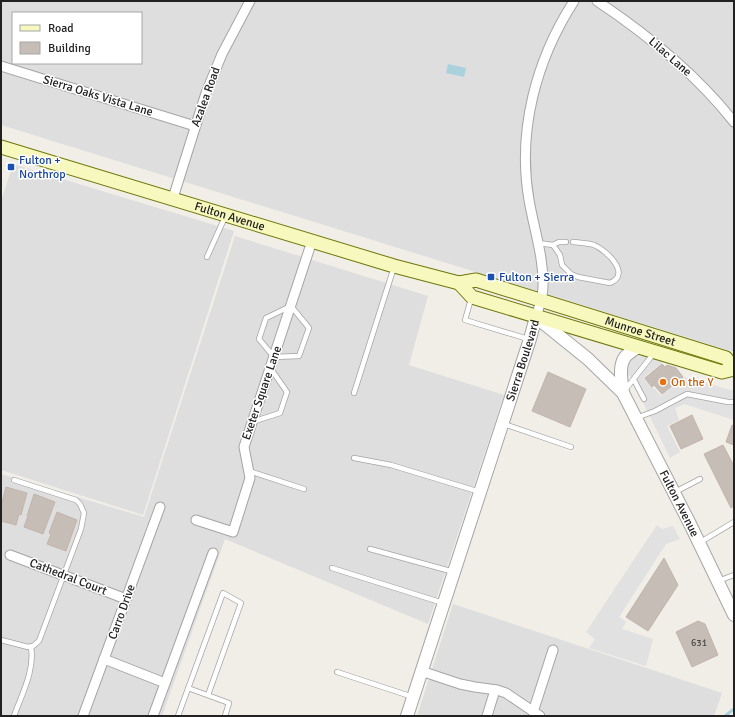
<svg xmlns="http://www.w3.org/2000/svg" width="735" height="717" font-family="Signika,sans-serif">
<rect width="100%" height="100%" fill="#f1eee8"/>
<g fill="#dfdede" fill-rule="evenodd">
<path d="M1,1H734V352L1,125ZM13,13H141V63H13Z"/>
<polygon points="13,164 234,231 143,515 1,470 1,201"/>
<polygon points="235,236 428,296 409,365 504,395 428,624 225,539 162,716 1,716 1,474 144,517"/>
<polygon points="453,604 722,693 714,716 417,716"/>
</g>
<g fill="#e1e1e1">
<polygon points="643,356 663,362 644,377 661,396 684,377 734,391 734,420 684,404 675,408 679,420 667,426 680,452 670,458 630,376 629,376 627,372 629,363 632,360 637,357"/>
<polygon points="657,525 662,529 673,526 680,539 666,544 619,617 626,622 622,629 653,639 646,666 589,648 595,639 586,632"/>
</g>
<polygon fill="#a9d2dd" points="448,64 466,68 464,77 446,73"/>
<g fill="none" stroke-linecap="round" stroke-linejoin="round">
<polyline stroke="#a9d2dd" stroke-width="3" points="725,716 734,709"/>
</g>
<g fill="#c6bdb7" stroke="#c2b4aa">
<polygon points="662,364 665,367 667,365 676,368 683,377 662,394 654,385 652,387 645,378"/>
<polygon points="548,372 586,389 570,427 532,411"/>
<polygon points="692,415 703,439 681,449 670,426"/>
<polygon points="732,425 734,426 734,445 726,442"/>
<polygon points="723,445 734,466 734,506 731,508 704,454"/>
<polygon points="6,487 27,493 21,515 19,514 16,525 1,521 1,506"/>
<polygon points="34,494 55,502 43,534 24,527 28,516 27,516"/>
<polygon points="57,512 77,520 66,551 47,544 51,534 49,533"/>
<polygon points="664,558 678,585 648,631 626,617"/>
<polygon points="698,621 705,624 718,655 692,667 676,632"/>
</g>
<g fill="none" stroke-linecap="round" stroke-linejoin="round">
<defs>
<g id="service">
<path d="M538,243L553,245L560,255L562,265L571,274L578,277L610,283C632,274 606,250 594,245C588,243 580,243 573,242"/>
<polyline points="553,245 559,242 566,242"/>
<polyline points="207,257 225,217"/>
<polyline points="471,299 465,320 528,339"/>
<polygon points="291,306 309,328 299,356 274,357 259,339 266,318"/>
<polyline points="634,380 644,399"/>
<polyline points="625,390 654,353"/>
<polyline points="354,393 394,267"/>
<polyline points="636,418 655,411 687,394 728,402 734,402"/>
<polyline points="252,422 280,413 287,392 271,369"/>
<polyline points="504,424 571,447"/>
<polyline points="354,458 391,465 480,492"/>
<polyline points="249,471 304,489"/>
<polyline points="675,492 700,479"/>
<polyline points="699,543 734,522"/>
<polyline points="370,549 454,572"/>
<polyline points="332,568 443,603"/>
<polyline points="718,581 734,575"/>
<polyline points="1,640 28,647 33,646 39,641 81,529 84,513 80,504 76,500 14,480"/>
<polyline points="337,672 413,697"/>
<polyline points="188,688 229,703 225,716"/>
<path d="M14,716C22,694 35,670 31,647"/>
<polyline points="178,716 223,593 241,603 208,695"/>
</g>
<g id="minor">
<path d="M597,1C648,35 696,74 734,122"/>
<polyline points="1,66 195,126"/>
<polyline points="173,198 206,93 222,54 250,1"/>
<path d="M536,317C539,307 543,297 543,287C544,258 534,229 529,200C517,131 536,60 574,1"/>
<polyline points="196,520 233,532 250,478 244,447 312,241"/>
<polyline points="10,555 126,599"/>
<polyline points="104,659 165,683"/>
<polyline points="421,671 460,684 475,687 497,690 506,693 540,716"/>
<polyline points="533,712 553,650"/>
<polyline points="83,716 160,507"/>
<polyline points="153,716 213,553"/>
<polyline points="487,716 495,690"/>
</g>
<g id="tertiary">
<path d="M623,393C622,382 618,367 625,357C628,353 634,350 638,347"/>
<path id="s1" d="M407,716L530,339L536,317L588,359L623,393L690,524L734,615"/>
</g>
<g id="secondary">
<path id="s2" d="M1,147L394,266L459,283L476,280L726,358L734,369"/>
<polyline points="459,283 472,297 722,372 734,369"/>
</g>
</defs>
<use href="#service" stroke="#a5a5a5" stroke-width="6"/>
<use href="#minor" stroke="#a5a5a5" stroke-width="11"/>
<use href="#tertiary" stroke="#a5a5a5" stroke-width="14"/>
<use href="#secondary" stroke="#6e7808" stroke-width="15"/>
<use href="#service" stroke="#fff" stroke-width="4.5"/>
<use href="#minor" stroke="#fff" stroke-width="9"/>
<use href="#tertiary" stroke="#fff" stroke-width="12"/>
<use href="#secondary" stroke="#f7f8be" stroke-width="13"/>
</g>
<g fill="#1a4fb4" stroke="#fff" stroke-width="1.5">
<rect x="7" y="163" width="8" height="8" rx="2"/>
<rect x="487" y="273" width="8" height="8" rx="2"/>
</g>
<circle fill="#e8710a" stroke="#fff" stroke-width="1.5" cx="663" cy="382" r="4"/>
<g text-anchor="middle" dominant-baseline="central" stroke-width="3" stroke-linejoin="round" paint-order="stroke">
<g font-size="10" fill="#4a4846">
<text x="699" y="643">631</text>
</g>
<g font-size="12" fill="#212121" stroke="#fff">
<text transform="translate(670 57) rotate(41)">Lilac Lane</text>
<text transform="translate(98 96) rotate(17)">Sierra Oaks Vista Lane</text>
<text transform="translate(206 97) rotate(-70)">Azalea Road</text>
<text stroke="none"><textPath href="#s2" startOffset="239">Fulton Avenue</textPath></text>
<text stroke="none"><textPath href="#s2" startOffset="667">Munroe Street</textPath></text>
<text stroke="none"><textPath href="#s1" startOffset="374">Sierra Boulevard</textPath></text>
<text transform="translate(262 393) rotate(-71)">Exeter Square Lane</text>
<text stroke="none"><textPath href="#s1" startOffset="659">Fulton Avenue</textPath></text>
<text transform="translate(68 577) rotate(21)">Cathedral Court</text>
<text transform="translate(122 612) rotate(-70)">Carro Drive</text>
</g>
<g font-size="12" fill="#164399" stroke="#fff" text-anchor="start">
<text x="19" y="160">Fulton +<tspan x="19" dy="14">Northrop</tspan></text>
<text x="499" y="277">Fulton + Sierra</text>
</g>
<g font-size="12" fill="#c56008" stroke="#fff" text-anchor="start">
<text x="671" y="382">On the Y</text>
</g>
</g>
<rect width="735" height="717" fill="none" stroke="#212121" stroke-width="4"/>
<rect x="12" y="12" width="130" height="52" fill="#ffffff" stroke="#a6a6a6"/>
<rect x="20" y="25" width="20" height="6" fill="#f7f8be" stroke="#a6a6a6"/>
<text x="48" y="32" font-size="12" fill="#212121">Road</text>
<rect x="20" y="42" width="20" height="12" fill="#c6bdb7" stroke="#a6a6a6"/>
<text x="48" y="52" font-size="12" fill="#212121">Building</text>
</svg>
